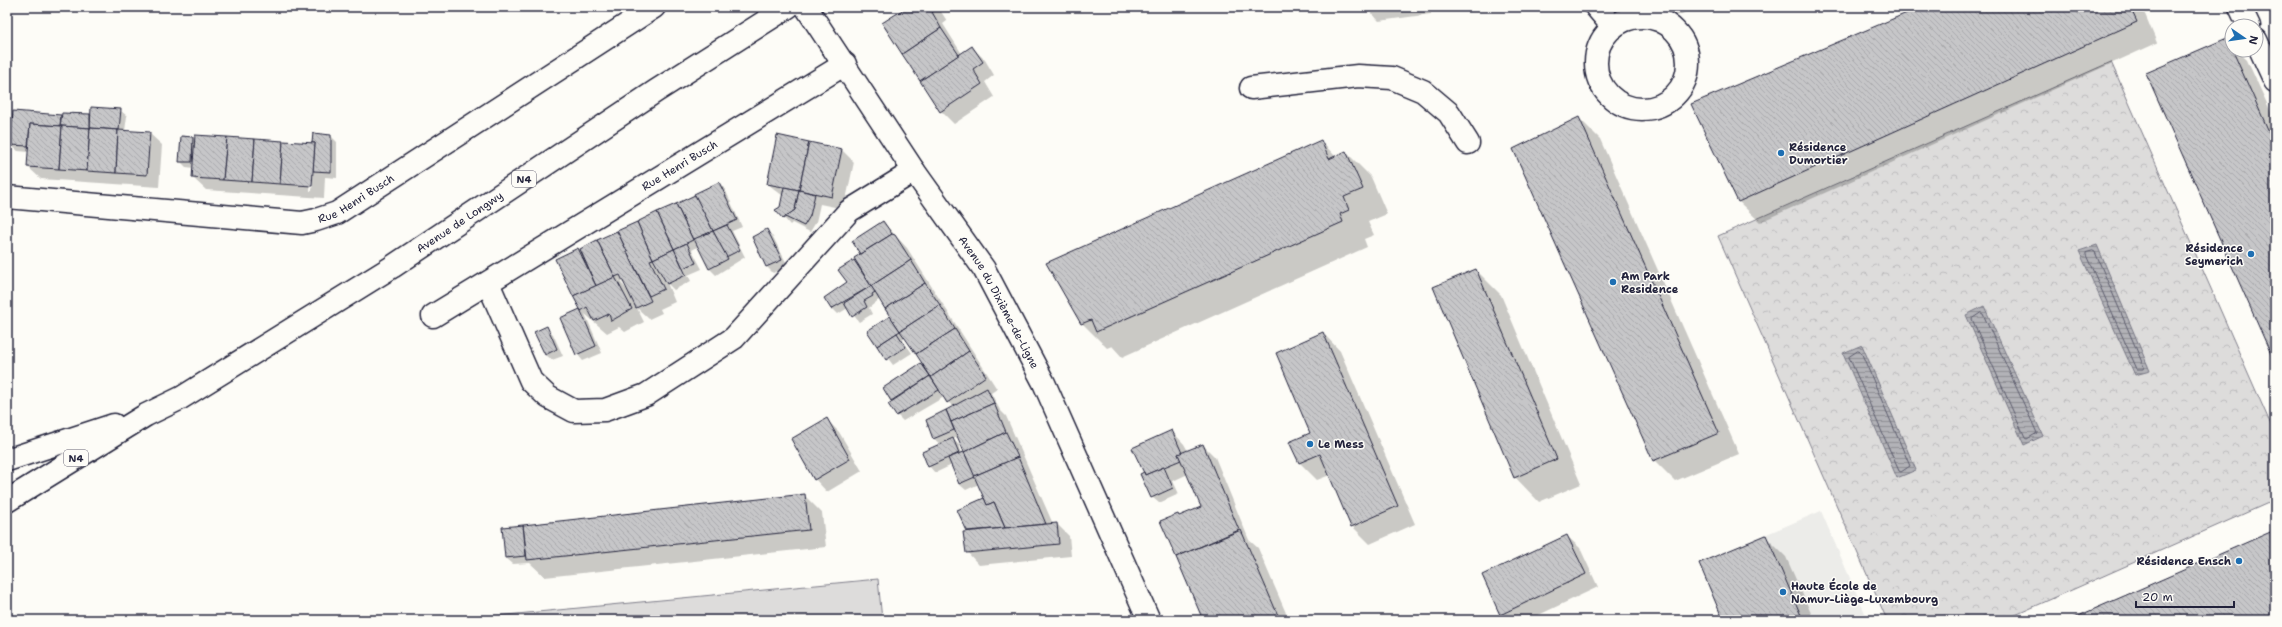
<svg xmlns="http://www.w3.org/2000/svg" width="2282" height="627" font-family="'Shantell Sans',sans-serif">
<defs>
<pattern id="forest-crowns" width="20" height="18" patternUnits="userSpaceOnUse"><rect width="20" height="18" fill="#dddcdb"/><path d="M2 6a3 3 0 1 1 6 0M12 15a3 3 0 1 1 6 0" fill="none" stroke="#bdbcbd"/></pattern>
<pattern id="water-rules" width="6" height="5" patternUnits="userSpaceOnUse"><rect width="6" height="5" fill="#b2b2b7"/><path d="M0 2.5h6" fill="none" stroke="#909096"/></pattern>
<pattern id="building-back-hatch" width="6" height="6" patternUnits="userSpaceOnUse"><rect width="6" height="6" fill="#c6c6c8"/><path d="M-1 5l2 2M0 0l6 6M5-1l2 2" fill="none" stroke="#aaaaad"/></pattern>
</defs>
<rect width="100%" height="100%" fill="#fdfcf7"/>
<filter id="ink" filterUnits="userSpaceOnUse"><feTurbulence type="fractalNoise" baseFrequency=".025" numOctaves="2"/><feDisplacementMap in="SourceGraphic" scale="8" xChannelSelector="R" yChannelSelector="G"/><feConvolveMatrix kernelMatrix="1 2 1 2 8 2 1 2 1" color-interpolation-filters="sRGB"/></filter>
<g filter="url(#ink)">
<polygon fill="#ecece9" points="1821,511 1868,620 1723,620 1699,563"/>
<polygon fill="#dddcdb" stroke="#807f8b" points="878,579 882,620 455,620"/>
<polygon fill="url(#forest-crowns)" stroke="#807f8b" points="2111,62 2275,434 2275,500 2004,620 1887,620 1718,236"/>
<g fill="url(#water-rules)" stroke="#787885">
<polygon points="2097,245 2150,371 2135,375 2079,251"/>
<polygon points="1984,306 2043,436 2024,445 1966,315"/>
<polygon points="1862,345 1916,470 1897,478 1843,353"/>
</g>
<g fill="#0003" fill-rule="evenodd">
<polygon points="908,7 938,7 947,21 943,24 962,54 972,47 985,60 994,75 985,82 994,97 954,124 941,111 884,23"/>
<polygon points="1366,7 1430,7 1431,14 1379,21"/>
<polygon points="1660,7 1698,7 1672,18"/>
<polygon points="1923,7 2142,7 2157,43 1760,222 1739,202 1693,104"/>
<polygon points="2227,39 2232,45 2232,50 2237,50 2247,60 2275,121 2275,361"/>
<polygon points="7,56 13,62 10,88 7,88"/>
<polygon points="120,110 127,116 125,131 149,133 162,145 159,187 41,179 28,167 29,152 18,151 11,145 14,112 62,116 63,114 91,115"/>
<polygon points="1579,118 1600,139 1739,454 1675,481 1654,460"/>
<path d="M330,135L337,142V178L325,177L324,198L206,190L193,178L194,168L186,167L180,161L193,138L196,141L315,144ZM313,154H315L312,191H310Z"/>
<polygon points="1321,141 1336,157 1346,152 1371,177 1387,214 1368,222 1374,235 1364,239 1367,247 1122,357 1112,346 1107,348 1082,323"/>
<path d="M842,150L854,162L844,209L820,204L816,222L810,232L792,223L790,225L784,218L781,208L783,196L768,184ZM781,186L816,193V195L781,188Z"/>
<path d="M719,183L725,189L742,227L732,231L745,257L716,275L710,269L699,246L692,250L702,269L688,275L691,281L674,290L667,283L675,302L660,309L662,313L649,319L637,308L644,322L625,332L619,327L607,333L585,314L602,353L583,361L577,354L562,318L581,310L556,260ZM619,280L627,286L628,291L622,284Z"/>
<path d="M883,222L907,248L997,389L991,393L1000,410L1006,416L1053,524H1057L1069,536L1071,556L979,565L967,552L968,532L958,511L985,499L979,484L966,490L959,484L952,465L935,473L929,466L940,444L934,439L927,421L953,407L944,397L903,421L897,415L892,402L884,389L921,364L925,367L906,337L902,339L912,353L893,365L868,332L895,322L881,298L869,308L872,314L859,322L848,308L838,314L832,308L848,282L854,261L859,264L861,253ZM958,437L965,452L962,453L959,445L953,439Z"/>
<polygon points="767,230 773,237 788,266 773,273 767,267"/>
<polygon points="1476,270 1501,295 1581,484 1539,502 1515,477"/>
<polygon points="546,328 553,334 563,356 552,360 545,354"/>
<polygon points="1323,333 1340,351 1415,524 1370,544 1352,526 1330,475 1317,480 1300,463 1290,443 1311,433"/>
<polygon points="827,420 839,432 862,471 827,492 815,479"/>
<polygon points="1172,431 1184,444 1188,451 1203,445 1215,457 1249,540 1258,548 1289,620 1204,620 1177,556 1180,517 1202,507 1188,474 1173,481 1179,494 1159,503 1152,497 1143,473"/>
<polygon points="804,495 822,513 826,547 545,577 530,563 513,564 506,558 503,528"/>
<polygon points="1567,536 1580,548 1598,587 1528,620 1507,620 1501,615 1483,576"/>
<polygon points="1765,536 1786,557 1814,620 1724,620"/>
</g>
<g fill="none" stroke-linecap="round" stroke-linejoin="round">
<g stroke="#5c5c6d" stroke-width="1">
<polygon points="2093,251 2095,252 2144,367 2143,369 2137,369 2086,255 2086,253"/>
<polygon points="1981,313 1983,314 2037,433 2027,439 2025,438 1972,319"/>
<polygon points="1858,351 1861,352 1910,466 1901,472 1899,471 1849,357"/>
</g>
</g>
<g fill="url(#building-back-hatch)" stroke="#22223b">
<polygon points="907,7 935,7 936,9 932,12 941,28 902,54 882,23"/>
<polygon points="1921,7 2130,7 2137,22 1738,202 1691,104"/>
<polygon points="941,28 959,55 920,81 902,54"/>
<polygon points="2227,38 2275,145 2275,363 2146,73"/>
<polygon points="972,46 983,62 973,69 982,84 940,112 920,81"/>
<polygon points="91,107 121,109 119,130 90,128"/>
<polygon points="13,111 61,115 60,126 30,124 28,146 10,145"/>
<polygon points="62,113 90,114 90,128 60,126"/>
<polygon points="1579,117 1719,433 1653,461 1513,149"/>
<polygon points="30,124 62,126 59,169 27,167"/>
<polygon points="62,126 90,128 87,171 59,169"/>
<polygon points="90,128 118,130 116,173 87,171"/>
<polygon points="118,130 150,132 147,175 116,173"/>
<polygon points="313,133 331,135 331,172 313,171 315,143 312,143"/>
<polygon points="195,135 227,137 223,180 192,178"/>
<polygon points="777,135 809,142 799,190 767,184"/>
<polygon points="181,136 193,137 192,162 179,162"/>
<polygon points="227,137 255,139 252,182 223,180"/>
<polygon points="255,139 283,141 280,184 252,182"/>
<polygon points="1321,140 1329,159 1346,151 1363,189 1344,197 1349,210 1340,214 1343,222 1096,332 1091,320 1081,324 1046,263"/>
<polygon points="283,141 315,143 312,186 280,184"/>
<polygon points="809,142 842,149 832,197 799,190"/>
<polygon points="719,182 737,220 713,231 694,194"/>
<polygon points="784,187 799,190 795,210 783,219 775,210 780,207"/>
<polygon points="799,190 815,194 810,216 804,226 785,217 795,210"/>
<polygon points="695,195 713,231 693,240 676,204"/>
<polygon points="676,204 693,240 674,249 657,212"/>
<polygon points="657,212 674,249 653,259 637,222"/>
<polygon points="883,221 892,234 860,254 852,241"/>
<polygon points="637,222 653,259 650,260 664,289 649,296 617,231"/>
<polygon points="727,225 740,250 726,257 713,231"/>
<polygon points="767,229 782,260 766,267 752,237"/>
<polygon points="617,231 651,301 636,308 620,275 615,277 597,240"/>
<polygon points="713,231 728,259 709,269 694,239"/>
<polygon points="892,234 895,235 911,260 871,286 854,258"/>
<polygon points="597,240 615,277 596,286 580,249"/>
<polygon points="687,243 696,263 683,268 674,249"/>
<polygon points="578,248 596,286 573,296 555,259"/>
<polygon points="674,249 686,275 667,284 653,259"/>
<polygon points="854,260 871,286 831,309 824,298 847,282 838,270"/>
<polygon points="911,260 925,283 885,309 871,286"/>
<polygon points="1476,269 1557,459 1514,478 1433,287"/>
<polygon points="615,277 632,309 611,321 609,314 594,321 587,307 581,311 573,296"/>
<polygon points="925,283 940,305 900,331 885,309"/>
<polygon points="871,286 875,292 872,294 873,296 864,301 867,307 852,317 844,303"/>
<polygon points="940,305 955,329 916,354 900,331"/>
<polygon points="580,309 596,346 576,355 560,318"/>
<polygon points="890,316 900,331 877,346 867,331"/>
<polygon points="547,326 557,349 545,355 534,332"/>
<polygon points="955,329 969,351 931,377 916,354"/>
<polygon points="1323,332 1398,506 1351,527 1320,454 1299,463 1289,442 1310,433 1276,353"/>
<polygon points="897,333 906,347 886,360 877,346"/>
<polygon points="969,351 986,376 947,403 931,377"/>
<polygon points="921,363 930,376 891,401 883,388"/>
<polygon points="930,376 939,390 896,416 888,404"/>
<polygon points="987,388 994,403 951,422 946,410"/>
<polygon points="994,403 1006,432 964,452 951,422"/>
<polygon points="946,410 954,430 933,439 926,420"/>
<polygon points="827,418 850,459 814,480 791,439"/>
<polygon points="1172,430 1182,453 1178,454 1181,460 1145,475 1132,448"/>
<polygon points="1006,432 1018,457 974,476 964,452"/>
<polygon points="953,438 959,453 928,467 922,452"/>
<polygon points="1203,444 1239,530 1176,557 1160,521 1178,514 1179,516 1201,507 1178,454"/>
<polygon points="964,452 975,477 959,484 948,458"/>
<polygon points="1018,457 1046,524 1005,528 994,502 987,505 974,476"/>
<polygon points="1164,467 1173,488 1151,498 1140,474 1144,472 1145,475"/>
<polygon points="805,494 809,530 527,560 523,525"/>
<polygon points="984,498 987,505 994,502 1005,528 967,531 957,510"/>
<polygon points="1057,523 1059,544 966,553 963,532"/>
<polygon points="523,525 526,556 505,558 502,527"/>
<polygon points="1241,530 1280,620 1203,620 1176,557"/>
<polygon points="2275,530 2275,620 2069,620 2131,593"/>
<polygon points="1567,535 1586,574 1500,615 1482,575"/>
<polygon points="1766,535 1803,620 1723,620 1699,563"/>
</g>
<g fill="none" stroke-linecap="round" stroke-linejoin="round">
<defs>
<g id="minor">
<path id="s1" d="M806,7L914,171L984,269L1044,383L1149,620"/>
<polyline points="1596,7 1613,27"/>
<polyline points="2240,7 2249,26"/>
<circle cx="1642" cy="63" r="46"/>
<polyline points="2256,40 2275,81"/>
<polyline points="1251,88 1358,76 1392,78 1423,91 1449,113 1468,143"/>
<path id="s2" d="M7,197L302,223L316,220L337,213L654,7"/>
<polyline points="488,283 531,381 548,397 574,411 605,410 646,395 734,338 849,211 914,171"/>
<path id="s3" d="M433,316L845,64"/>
</g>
<g id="major">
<polyline points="7,460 114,425"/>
<path id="s4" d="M7,501L146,415L181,398L392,267L656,91L788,7"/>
</g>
</defs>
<use href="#minor" stroke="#22223b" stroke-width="25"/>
<use href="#major" stroke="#22223b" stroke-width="25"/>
<use href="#minor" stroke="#fdfcf7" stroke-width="22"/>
<use href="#major" stroke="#fdfcf7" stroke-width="22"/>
</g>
</g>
<g fill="#1f6fb2" stroke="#fdfcf7" stroke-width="1.5">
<circle cx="1781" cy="153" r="4"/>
<circle cx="2251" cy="254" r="4"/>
<circle cx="1613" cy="282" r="4"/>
<circle cx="1310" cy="444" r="4"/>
<circle cx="2239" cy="561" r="4"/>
<circle cx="1783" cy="592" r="4"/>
</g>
<g text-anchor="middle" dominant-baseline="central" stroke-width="3" stroke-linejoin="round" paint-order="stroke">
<g fill="#fdfcf7" stroke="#646373" stroke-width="1">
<rect x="512" y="171" width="24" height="16" rx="3"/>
<rect x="64" y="450" width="24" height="16" rx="3"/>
</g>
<g font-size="10" font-weight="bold" fill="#22223b">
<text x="524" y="179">N4</text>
<text x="76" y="458">N4</text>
</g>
<g font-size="11" font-weight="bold" fill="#22223b" stroke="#fdfcf7" text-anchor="start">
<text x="1789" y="147">Résidence<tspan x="1789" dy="13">Dumortier</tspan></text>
<text x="2243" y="248" text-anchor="end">Résidence<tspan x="2243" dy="13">Seymerich</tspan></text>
<text x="1621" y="276">Am Park<tspan x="1621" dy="13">Residence</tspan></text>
<text x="1318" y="444">Le Mess</text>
<text x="2231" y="561" text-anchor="end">Résidence Ensch</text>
<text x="1791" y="586">Haute École de<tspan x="1791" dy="13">Namur-Liège-Luxembourg</tspan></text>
</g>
<g font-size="11" fill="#22223b" stroke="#fdfcf7">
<text stroke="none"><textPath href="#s3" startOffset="289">Rue Henri Busch</textPath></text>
<text stroke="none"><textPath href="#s2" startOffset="356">Rue Henri Busch</textPath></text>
<text stroke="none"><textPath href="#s4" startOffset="532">Avenue de Longwy</textPath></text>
<text stroke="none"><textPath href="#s1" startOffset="353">Avenue du Dixième-de-Ligne</textPath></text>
</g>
</g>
<rect width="2282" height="627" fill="none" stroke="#fdfcf7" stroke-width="24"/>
<rect x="12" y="12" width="2258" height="603" fill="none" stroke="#22223b" stroke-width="1.5" filter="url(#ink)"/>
<g transform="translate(2244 38) rotate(103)"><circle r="19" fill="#fdfcf7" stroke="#a5a5ac"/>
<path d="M0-3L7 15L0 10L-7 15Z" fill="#1f6fb2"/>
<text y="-6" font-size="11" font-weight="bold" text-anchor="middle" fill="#22223b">N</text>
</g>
<path d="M2136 601v6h98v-6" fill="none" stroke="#22223b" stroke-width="2"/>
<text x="2142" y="601" font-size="12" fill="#22223b" stroke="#fdfcf7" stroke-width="3" paint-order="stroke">20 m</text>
</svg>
